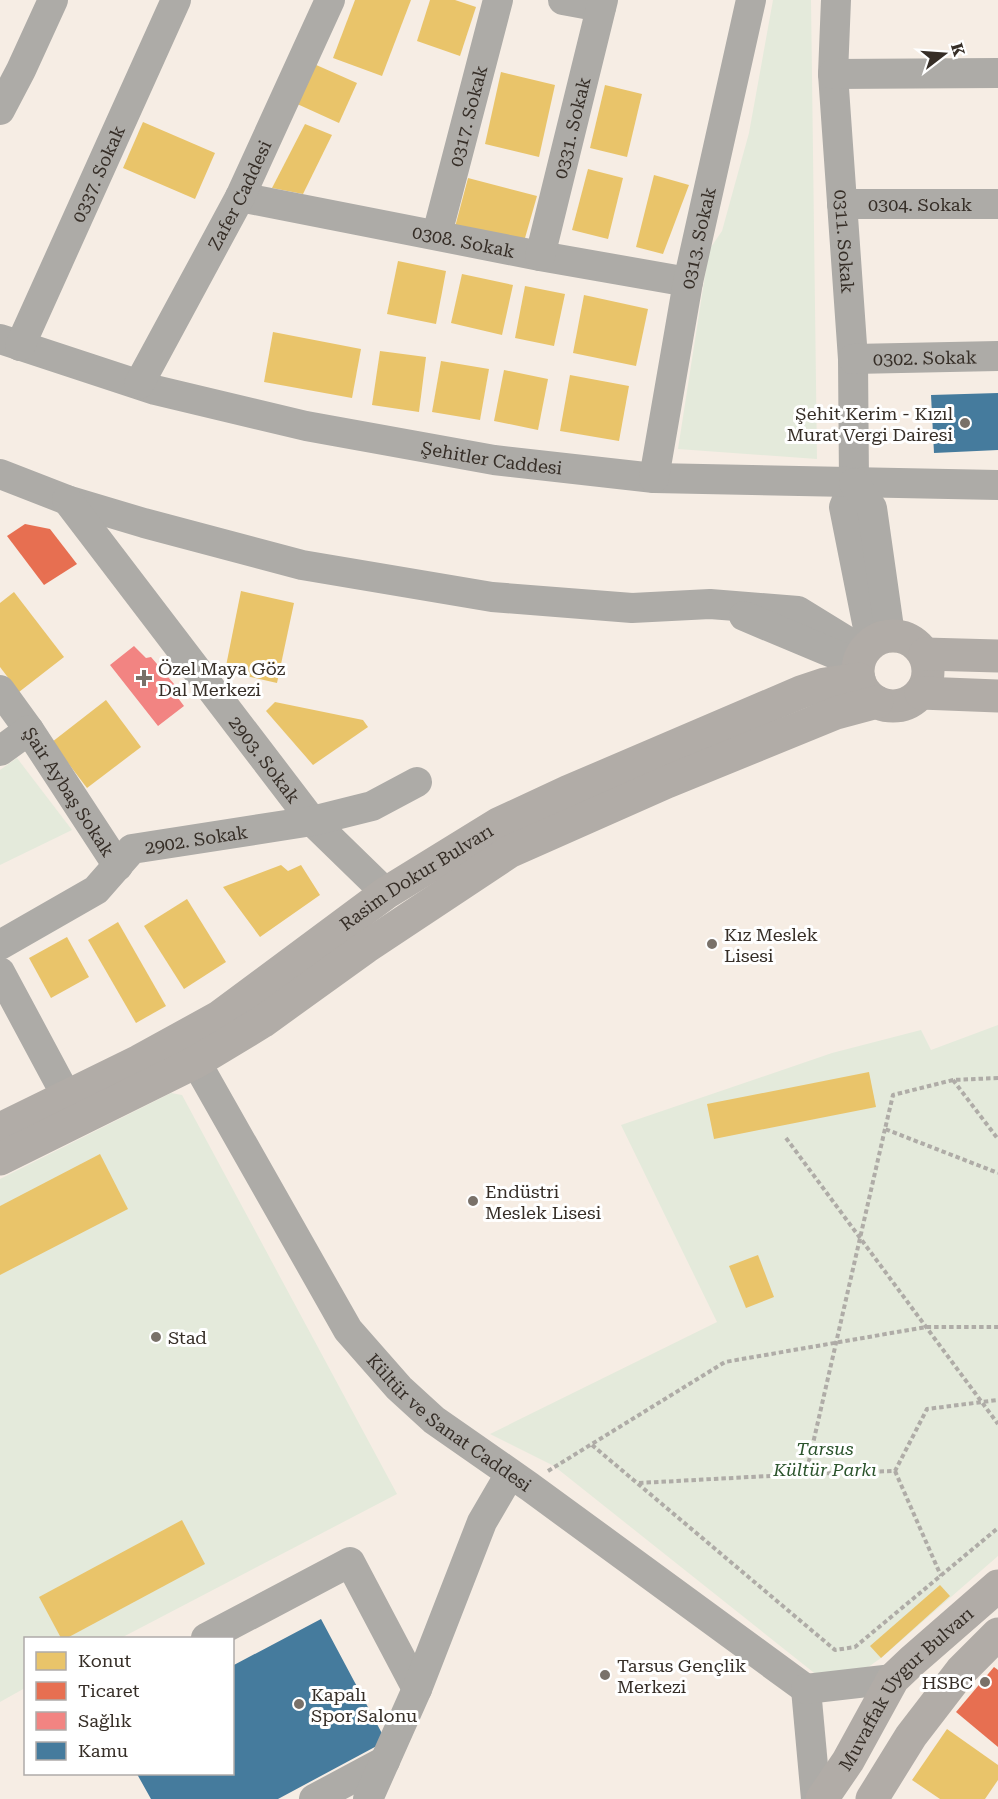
<svg xmlns="http://www.w3.org/2000/svg" width="998" height="1799" font-family="'Roboto Serif',serif">
<rect width="100%" height="100%" fill="#f6ede4"/>
<g fill="#e4eadb">
<polygon points="773,0 811,0 817,459 678,449 709,250 722,231 749,133"/>
<polygon points="17,758 72,830 0,865 0,770"/>
<polygon points="998,1025 998,1556 881,1658 861,1672 818,1676 554,1466 490,1434 717,1322 621,1125 832,1053 921,1030 931,1050"/>
<polygon points="171,1093 182,1095 397,1494 121,1638 26,1638 25,1688 0,1702 0,1179"/>
</g>
<g fill="#e9c46a">
<polygon points="355,0 411,0 382,76 333,58"/>
<polygon points="430,0 455,0 476,7 460,56 417,41"/>
<polygon points="314,64 357,83 339,123 295,103"/>
<polygon points="501,72 555,85 539,157 485,144"/>
<polygon points="605,85 642,94 627,157 590,148"/>
<polygon points="143,122 215,153 195,199 123,168"/>
<polygon points="305,124 332,135 303,194 272,188"/>
<polygon points="588,169 623,178 608,239 572,230"/>
<polygon points="654,175 689,185 663,254 636,247"/>
<polygon points="468,178 537,196 523,245 455,227"/>
<polygon points="398,261 446,271 436,324 387,314"/>
<polygon points="462,274 513,285 502,335 451,323"/>
<polygon points="525,286 565,294 554,346 515,338"/>
<polygon points="584,295 648,309 636,366 573,353"/>
<polygon points="273,332 361,349 352,398 264,382"/>
<polygon points="380,351 426,357 419,412 372,405"/>
<polygon points="441,361 489,369 480,420 432,412"/>
<polygon points="504,370 548,379 538,430 494,421"/>
<polygon points="570,375 629,386 619,441 560,431"/>
<polygon points="241,591 294,603 277,683 225,671"/>
<polygon points="14,592 64,657 19,692 0,667 0,603"/>
<polygon points="106,700 141,747 87,788 52,742"/>
<polygon points="275,702 363,720 368,727 313,765 266,711"/>
<polygon points="281,865 288,871 301,865 320,895 260,937 223,887"/>
<polygon points="187,899 226,962 184,989 144,926"/>
<polygon points="118,922 166,1006 136,1023 88,940"/>
<polygon points="67,937 89,977 51,998 29,958"/>
<polygon points="869,1072 876,1107 714,1139 707,1104"/>
<polygon points="100,1154 128,1209 0,1275 0,1206"/>
<polygon points="758,1255 774,1297 746,1308 729,1266"/>
<polygon points="182,1520 205,1564 67,1638 61,1638 39,1597"/>
<polygon points="940,1585 950,1596 881,1658 870,1646"/>
<polygon points="947,1729 998,1765 998,1780 985,1799 940,1799 912,1780"/>
</g>
<g fill="#e76f51">
<polygon points="25,524 50,529 77,564 44,585 7,536"/>
<polygon points="994,1667 998,1670 998,1747 956,1712"/>
</g>
<polygon fill="#f28482" points="134,646 146,658 151,657 180,691 175,694 184,706 158,726 110,665"/>
<g fill="#457b9d">
<polygon points="998,393 998,450 934,453 931,395"/>
<polygon points="321,1619 386,1741 278,1799 151,1799 137,1774 232,1774 232,1666"/>
</g>
<g fill="none" stroke-linecap="round" stroke-linejoin="round">
<g stroke="#afaca7" stroke-width="4" stroke-dasharray="4.5 3" stroke-linecap="butt">
<polyline points="998,1078 953,1080 893,1095 885,1129 998,1173"/>
<polyline points="953,1080 998,1139"/>
<polyline points="885,1129 806,1474 895,1471 927,1409 998,1400"/>
<polyline points="786,1138 998,1424"/>
<polyline points="592,1445 835,1650 855,1647 998,1528"/>
<polyline points="548,1471 725,1362 926,1327 998,1327"/>
<polyline points="895,1471 941,1576"/>
<polyline points="639,1483 806,1474"/>
</g>
<g stroke="#adaba7" stroke-width="30">
<polyline points="563,0 601,7"/>
<path id="s1" d="M836,0L833,74L853,359L854,483L844,507L871,643"/>
<polyline points="833,74 998,73"/>
<polyline points="0,110 21,70 53,0"/>
<path id="s2" d="M240,197L540,256L688,282"/>
<path id="s3" d="M842,204H998"/>
<path id="s4" d="M437,234L498,0"/>
<path id="s5" d="M540,256L603,0"/>
<path id="s6" d="M0,339L155,390L306,426L494,460L654,478L998,485"/>
<path id="s7" d="M20,346L176,0"/>
<path id="s8" d="M853,359L998,356"/>
<path id="s9" d="M139,384L240,197L330,0"/>
<polyline points="0,474 67,500 144,523 302,565 492,597 632,608 710,604 798,611 863,651"/>
<path id="s10" d="M654,478L688,282L751,0"/>
<polyline points="854,483 872,508 890,635"/>
<path id="s11" d="M67,500L312,821L386,893"/>
<polyline points="744,616 849,660"/>
<path id="s12" d="M0,690L29,730L118,866"/>
<polyline points="0,751 29,730"/>
<path id="s13" d="M0,945L96,890L132,849L312,821L372,806L417,782"/>
<polyline points="0,972 67,1097"/>
<path id="s14" d="M196,1062L348,1330L399,1388L434,1420L530,1487L806,1689"/>
<polyline points="206,1638 350,1562 417,1689"/>
<polyline points="806,1689 816,1799"/>
<polyline points="806,1689 893,1679"/>
<polyline points="314,1799 385,1761"/>
<polyline points="368,1799 417,1689 482,1522 510,1474"/>
</g>
<g stroke="#b1aca7" stroke-width="33">
<circle cx="893" cy="671" r="35"/>
<polyline points="925,654 998,656"/>
<polyline points="921,693 998,696"/>
<path id="s15" d="M0,1129L139,1061L219,1017L386,893L498,824L567,792L801,692L825,684L859,679"/>
<polyline points="0,1159 196,1062 262,1022 366,947 509,852 667,782 836,713 877,702"/>
<path id="s16" d="M822,1799L848,1761L893,1679L912,1661L998,1586"/>
<polyline points="872,1799 911,1736 961,1671 998,1634"/>
</g>
</g>
<g fill="#797169" stroke="#fff" stroke-width="2">
<circle cx="965" cy="423" r="6"/>
<path d="M141 669h6v6h6v6h-6v6h-6v-6h-6v-6h6z"/>
<circle cx="712" cy="944" r="6"/>
<circle cx="473" cy="1201" r="6"/>
<circle cx="156" cy="1337" r="6"/>
<circle cx="605" cy="1675" r="6"/>
<circle cx="985" cy="1682" r="6"/>
<circle cx="299" cy="1704" r="6"/>
</g>
<g text-anchor="middle" dominant-baseline="central" stroke-width="6" stroke-linejoin="round" paint-order="stroke">
<g font-size="18" fill="#362e27" stroke="#fff">
<text stroke="none"><textPath href="#s4" startOffset="122">0317. Sokak</textPath></text>
<text stroke="none"><textPath href="#s5" startOffset="132">0331. Sokak</textPath></text>
<text stroke="none"><textPath href="#s7" startOffset="189">0337. Sokak</textPath></text>
<text stroke="none"><textPath href="#s9" startOffset="214">Zafer Caddesi</textPath></text>
<text stroke="none"><textPath href="#s3" startOffset="78">0304. Sokak</textPath></text>
<text stroke="none"><textPath href="#s10" startOffset="244">0313. Sokak</textPath></text>
<text stroke="none"><textPath href="#s2" startOffset="228">0308. Sokak</textPath></text>
<text stroke="none"><textPath href="#s1" startOffset="242">0311. Sokak</textPath></text>
<text stroke="none"><textPath href="#s8" startOffset="72">0302. Sokak</textPath></text>
<text stroke="none"><textPath href="#s6" startOffset="507">Şehitler Caddesi</textPath></text>
<text stroke="none"><textPath href="#s11" startOffset="326">2903. Sokak</textPath></text>
<text stroke="none"><textPath href="#s12" startOffset="123">Şair Aybaş Sokak</textPath></text>
<text stroke="none"><textPath href="#s13" startOffset="230">2902. Sokak</textPath></text>
<text stroke="none"><textPath href="#s15" startOffset="488">Rasim Dokur Bulvarı</textPath></text>
<text stroke="none"><textPath href="#s14" startOffset="446">Kültür ve Sanat Caddesi</textPath></text>
<text stroke="none"><textPath href="#s16" startOffset="140">Muvaffak Uygur Bulvarı</textPath></text>
</g>
<g font-size="18" fill="#362e27" stroke="#fff" text-anchor="start">
<text x="953" y="413" text-anchor="end">Şehit Kerim - Kızıl<tspan x="953" dy="21">Murat Vergi Dairesi</tspan></text>
<text x="158" y="668">Özel Maya Göz<tspan x="158" dy="21">Dal Merkezi</tspan></text>
<text x="724" y="934">Kız Meslek<tspan x="724" dy="21">Lisesi</tspan></text>
<text x="485" y="1191">Endüstri<tspan x="485" dy="21">Meslek Lisesi</tspan></text>
<text x="168" y="1337">Stad</text>
<text x="617" y="1665">Tarsus Gençlik<tspan x="617" dy="21">Merkezi</tspan></text>
<text x="973" y="1682" text-anchor="end">HSBC</text>
<text x="311" y="1694">Kapalı<tspan x="311" dy="21">Spor Salonu</tspan></text>
</g>
<g font-size="18" font-style="italic" fill="#2b542c" stroke="#fff">
<text x="825" y="1448">Tarsus<tspan x="825" dy="21">Kültür Parkı</tspan></text>
</g>
</g>
<rect x="24" y="1637" width="210" height="138" fill="#ffffff" stroke="#afaba9" stroke-width="1.5"/>
<rect x="36" y="1652" width="30" height="18" fill="#e9c46a" stroke="#afaba9" stroke-width="1.5"/>
<text x="78" y="1667" font-size="18" fill="#362e27">Konut</text>
<rect x="36" y="1682" width="30" height="18" fill="#e76f51" stroke="#afaba9" stroke-width="1.5"/>
<text x="78" y="1697" font-size="18" fill="#362e27">Ticaret</text>
<rect x="36" y="1712" width="30" height="18" fill="#f28482" stroke="#afaba9" stroke-width="1.5"/>
<text x="78" y="1727" font-size="18" fill="#362e27">Sağlık</text>
<rect x="36" y="1742" width="30" height="18" fill="#457b9d" stroke="#afaba9" stroke-width="1.5"/>
<text x="78" y="1757" font-size="18" fill="#362e27">Kamu</text>
<g transform="translate(944 54) rotate(73)" stroke="#ffffff" stroke-width="4.5" paint-order="stroke">
<path d="M0-4.5L10 22L0 15L-10 22Z" fill="#362e27"/>
<text y="-9" font-size="16" font-weight="bold" text-anchor="middle" fill="#362e27">K</text>
</g>
</svg>
